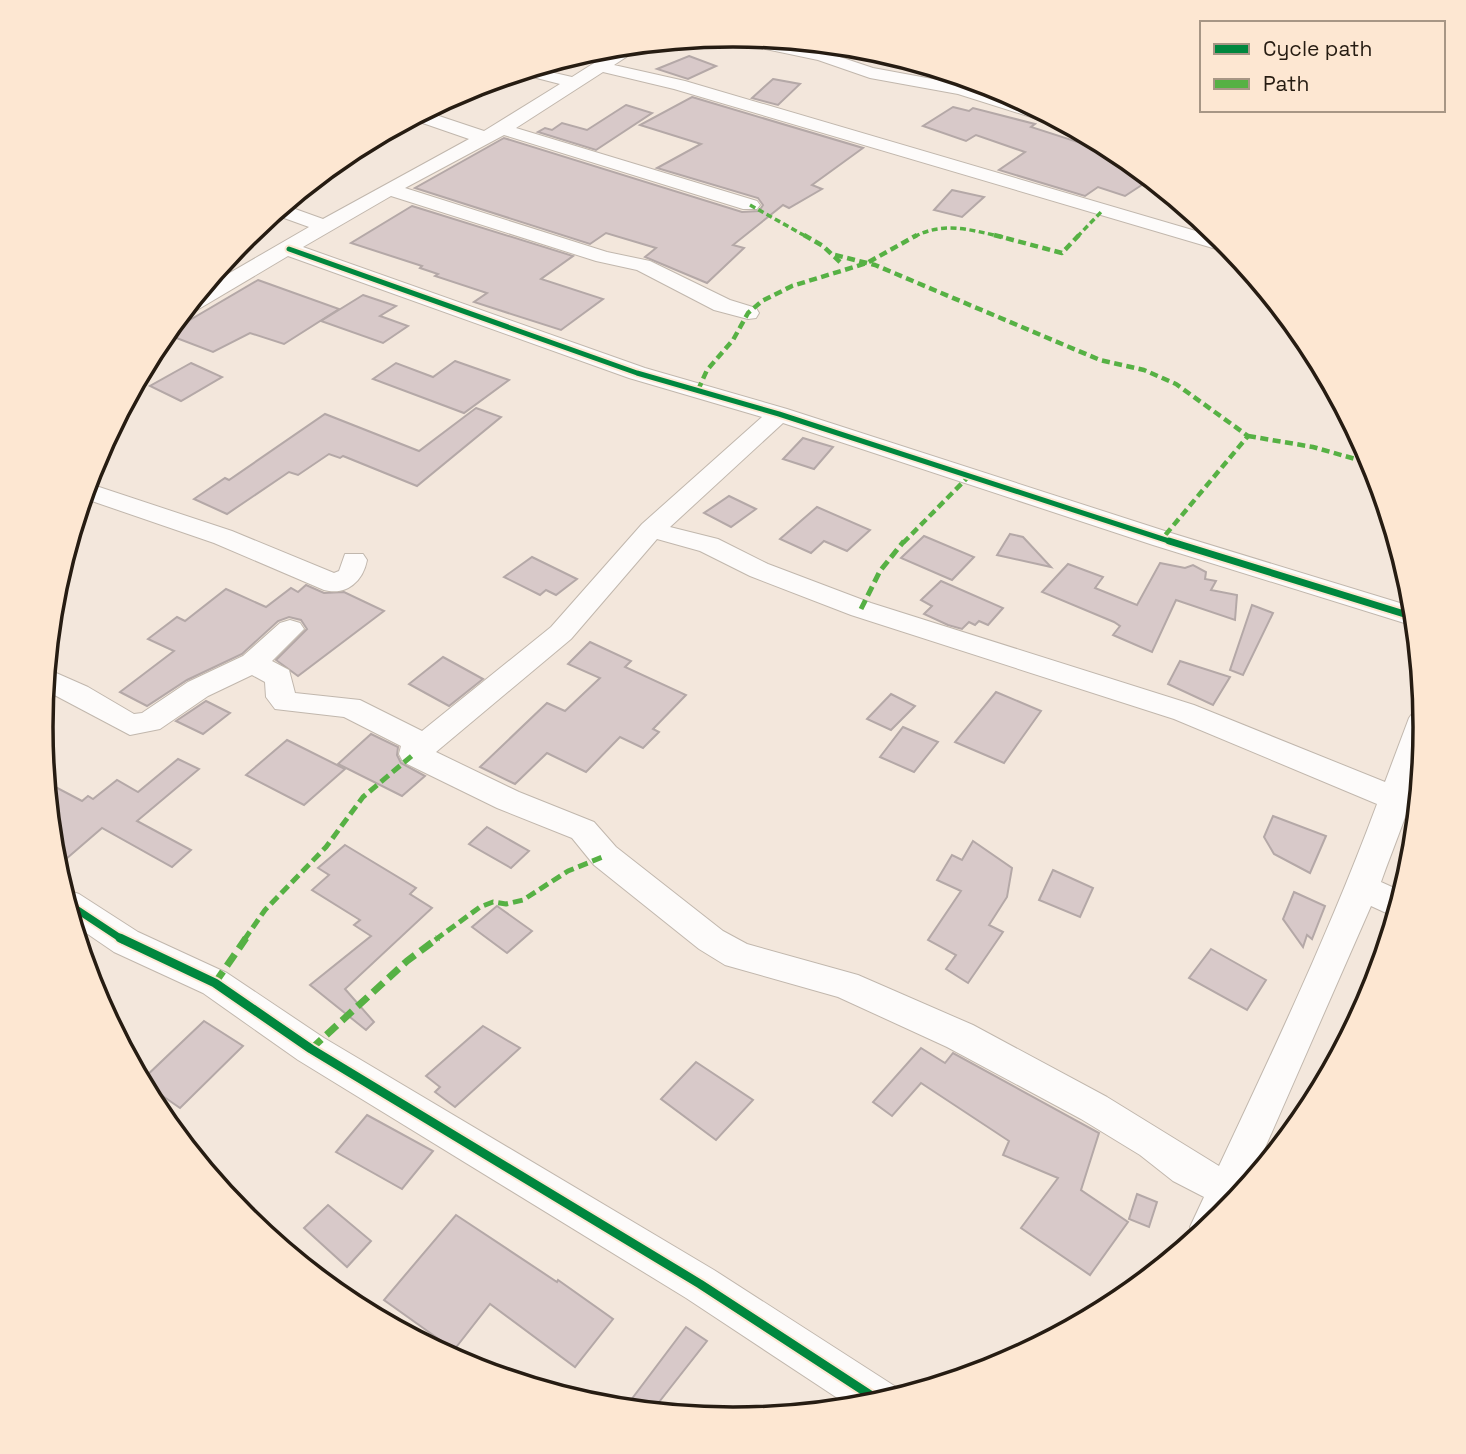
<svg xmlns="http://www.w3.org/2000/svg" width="1466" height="1454" font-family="'Space Grotesk',sans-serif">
<rect width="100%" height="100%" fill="#f3e7dc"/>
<g fill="#d8c9c9" stroke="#b4a8a7" stroke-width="2">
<polygon points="689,56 716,66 688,79 657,69"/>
<polygon points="773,79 800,84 778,105 752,98"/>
<polygon points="692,97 863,148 812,185 822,189 789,208 783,205 733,245 744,248 707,283 645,257 656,248 606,233 590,244 415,188 504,138 742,212 759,211 763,205 758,198 657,168 701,144 640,125"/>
<polygon points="626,105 652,113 596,150 538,132 545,128 552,130 562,123 587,130"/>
<polygon points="953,107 969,111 973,108 1035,124 1031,127 1093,147 1101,143 1118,152 1151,179 1125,196 1098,187 1085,196 999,170 1025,152 976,135 966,141 923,126"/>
<polygon points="952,190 984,197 962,217 934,210"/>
<polygon points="412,206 573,256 541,279 603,299 561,330 474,302 487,293 435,276 438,274 420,268 422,266 351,243"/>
<polygon points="258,280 339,309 284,344 250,333 213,352 166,334"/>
<polygon points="363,295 396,306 380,316 408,326 383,343 321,321"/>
<polygon points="455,361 509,380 464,413 373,379 396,363 433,377"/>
<polygon points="191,363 222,377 181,401 150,386"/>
<polygon points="476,408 501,417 417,486 343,456 340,458 329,454 298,475 289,472 227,514 194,499 225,478 229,480 325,414 419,451"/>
<polygon points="803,438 833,447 814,469 783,459"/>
<polygon points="729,496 756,509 731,527 704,513"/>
<polygon points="817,507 870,530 847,551 824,541 811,553 780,539"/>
<polygon points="1010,534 1023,537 1051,567 997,555"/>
<polygon points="924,536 974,557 952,580 901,558"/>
<polygon points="532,557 577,579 556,595 546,590 540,595 504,577"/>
<polygon points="1160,563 1185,568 1193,565 1206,572 1205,579 1216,581 1211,590 1237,595 1235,620 1176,600 1152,652 1113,635 1120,626 1114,622 1042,592 1068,564 1103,577 1095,588 1137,605"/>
<polygon points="941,581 1003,608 988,625 979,621 975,625 969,622 962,629 948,625 924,614 932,606 921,600"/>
<polygon points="306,585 324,593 344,592 384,611 298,676 276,660 307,629 301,620 289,617 278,621 242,654 187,680 147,706 120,692 174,651 148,639 177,617 185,621 226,589 266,607 291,588 298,592"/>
<polygon points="1252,605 1273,613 1243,675 1230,670"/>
<polygon points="590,642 631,661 625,667 686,695 653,729 659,732 643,748 620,737 586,772 547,753 515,784 480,767 547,703 565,711 600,678 568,664"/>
<polygon points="443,657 483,679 449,706 409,684"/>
<polygon points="1180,661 1230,677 1213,705 1168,684"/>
<polygon points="996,692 1041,711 1004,763 955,742"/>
<polygon points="891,694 915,706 891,730 867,719"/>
<polygon points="206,701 230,713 203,734 176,721"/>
<polygon points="903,727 938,742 914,772 880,757"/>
<polygon points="371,734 398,747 397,755 401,763 425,776 402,796 338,764"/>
<polygon points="287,740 345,769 304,805 246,775"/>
<polygon points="178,759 199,769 137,821 191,850 172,867 102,828 66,859 53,851 46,782 82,801 88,796 93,799 117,780 138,792"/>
<polygon points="1273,816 1326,836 1310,873 1274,854 1264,837"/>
<polygon points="487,827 529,851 511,868 469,844"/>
<polygon points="973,841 1012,868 1007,897 989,925 1003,932 968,983 946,969 956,955 928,940 961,891 937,880 952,855 962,860"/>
<polygon points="345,845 416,888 410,894 432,908 345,989 374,1022 366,1030 310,985 371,936 354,925 360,920 312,890 329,875 318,868"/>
<polygon points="1053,870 1093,888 1080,917 1039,900"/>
<polygon points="1294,892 1325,906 1312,939 1307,935 1303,947 1283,919"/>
<polygon points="497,906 532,931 507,953 472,927"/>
<polygon points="1211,949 1266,980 1247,1010 1189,978"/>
<polygon points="204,1021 243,1046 180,1108 141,1081"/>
<polygon points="483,1026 520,1048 455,1107 435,1092 440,1087 426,1076"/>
<polygon points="921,1048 945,1063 953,1053 1099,1133 1081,1190 1128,1222 1090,1275 1021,1228 1058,1178 1003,1155 1009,1141 921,1083 892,1116 873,1102"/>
<polygon points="696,1062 753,1100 716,1140 661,1099"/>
<polygon points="367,1115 433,1151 402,1189 336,1152"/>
<polygon points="1137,1194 1157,1202 1149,1227 1129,1219"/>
<polygon points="328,1205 371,1241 347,1267 304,1228"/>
<polygon points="456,1215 557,1282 558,1280 613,1319 575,1367 490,1304 454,1350 384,1300"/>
<polygon points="686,1327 707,1341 652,1411 625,1408"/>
</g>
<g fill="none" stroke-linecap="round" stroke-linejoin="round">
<defs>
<g id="minor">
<polygon points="733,35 822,51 873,68 970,86 1031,105 1065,124 1053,124 958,94 870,78 818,60 727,41 719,36"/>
<path d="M642,44L640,48L614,65L685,81L1223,239L1234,252L1223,251L674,89L603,72L516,128L757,201L760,205L757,209H743L504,135L405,188L607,252L650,261L730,300L756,308L759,313L756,318L748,319L714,310L637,270L596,261L391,196L303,247L645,368L787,409L1171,533L1413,607L1414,626L1153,545L783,423L670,527L718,539L768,564L871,603L1194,705L1385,782L1409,718L1414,711L1423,708C1429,770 1401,825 1381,882L1403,892L1395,917L1371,906L1250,1182L1222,1217L1195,1238L1190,1227L1204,1197L1173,1181L1140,1155L1081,1119L947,1047L838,997L725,965L699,949L594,865L572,838L497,808L403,762L399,754L401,746L344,717L275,709L266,697L265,682L252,675L208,696L160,729L130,735L45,690L47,669L88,687L134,714L142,713L188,682L243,656L280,623L290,620L300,623L304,629L272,661L289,670L295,693L360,700L422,731L551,627L642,524L762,417L629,378L288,256L197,310H184L202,289L309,227L273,214L284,205L323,219L469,139L411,119L424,111L484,131L560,84L517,73L533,68L572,77L621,46ZM657,539L700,551L750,576L851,615L1174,719L1377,804C1331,928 1275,1047 1219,1166L1107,1097L973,1025L858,975L747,944L723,931L616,847L594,822L519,792L436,752L571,639Z"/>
<path d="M87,483L232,531L334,573L339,571L345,554H363L367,560C363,581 347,596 324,590L214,543L83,498Z"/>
<polygon points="67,890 79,894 138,932 227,973 324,1038 714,1270 896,1387 900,1396 851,1407 686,1298 298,1060 203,993 114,952 73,924 63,891"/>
</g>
</defs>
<use href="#minor" stroke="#c1b7ad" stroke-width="2"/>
<use href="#minor" fill="#fdfbfa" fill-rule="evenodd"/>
<g stroke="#56b144" stroke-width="3.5" stroke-dasharray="6 3.5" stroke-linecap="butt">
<polyline points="750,205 807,237"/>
<path d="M914,237C943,221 971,230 1003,237"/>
<polyline points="1077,237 1102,211"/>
</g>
<g stroke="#56b144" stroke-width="4.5" stroke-dasharray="8 4.5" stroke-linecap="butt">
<polyline points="804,235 823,246 840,262"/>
<polyline points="994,235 1062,253 1079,235"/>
<polyline points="835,255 875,265 1100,360 1144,370 1176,384 1248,436 1162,539"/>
<polyline points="698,390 707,370 733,340 748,313 762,301 792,286 867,263 917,235"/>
<polyline points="1248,436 1313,447 1373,464"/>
<polyline points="903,543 969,476"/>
</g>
<g stroke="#56b144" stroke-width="5" stroke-dasharray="10 5" stroke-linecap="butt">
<polyline points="861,609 880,571 904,541"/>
<polyline points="244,940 265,910 326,847 363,797 414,754"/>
<polyline points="435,940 480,907 493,902 506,904 523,900 568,871 605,856"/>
</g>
<g stroke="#56b144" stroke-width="7" stroke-dasharray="14 7" stroke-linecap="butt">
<polyline points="215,983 246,938"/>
<polyline points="311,1049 407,961 438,938"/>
</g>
<defs>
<polyline id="cycleway-far2" points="289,249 637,373 779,414 1175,543"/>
<g id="cycleway-far1">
<polyline points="1169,541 1414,617"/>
<polyline points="67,903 123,940"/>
</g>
<polyline id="cycleway" points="120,938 215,983 311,1049 700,1284 881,1402"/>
</defs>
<use href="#cycleway-far2" stroke="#fde7d2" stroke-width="9"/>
<use href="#cycleway-far1" stroke="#fde7d2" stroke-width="11"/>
<use href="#cycleway" stroke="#fde7d2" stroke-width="13"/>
<use href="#cycleway-far2" stroke="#00873e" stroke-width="5"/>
<use href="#cycleway-far1" stroke="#00873e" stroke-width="7"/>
<use href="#cycleway" stroke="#00873e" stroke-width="9"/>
</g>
<path d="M0 0H1466V1454H0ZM53 727a680 680 0 1 1 1360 0a680 680 0 1 1-1360 0Z" fill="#fde7d2" fill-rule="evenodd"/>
<path fill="none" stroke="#261c12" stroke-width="3.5" d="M53 727a680 680 0 1 1 1360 0a680 680 0 1 1-1360 0Z"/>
<rect x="1200" y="21" width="245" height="91" fill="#fde7d2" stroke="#a79685" stroke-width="2"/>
<rect x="1214" y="44" width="35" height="10" fill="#00873e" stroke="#a79685" stroke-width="2"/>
<text x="1263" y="56" font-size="21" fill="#261c12">Cycle path</text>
<rect x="1214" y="79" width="35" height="10" fill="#56b144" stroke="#a79685" stroke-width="2"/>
<text x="1263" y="91" font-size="21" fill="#261c12">Path</text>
</svg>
